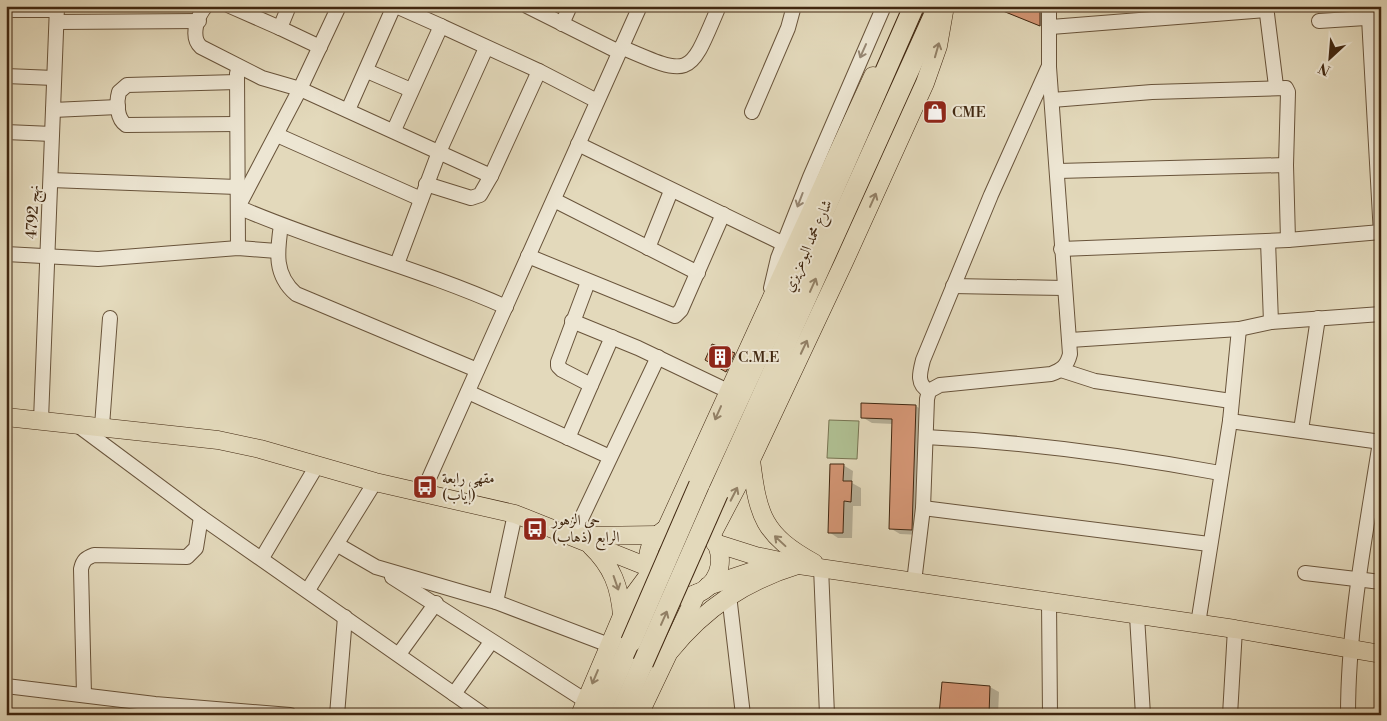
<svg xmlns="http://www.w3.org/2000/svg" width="1387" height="721" font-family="'Libre Bodoni',Amiri,serif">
<rect width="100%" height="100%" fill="#e3d9bb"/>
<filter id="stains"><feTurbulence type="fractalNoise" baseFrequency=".004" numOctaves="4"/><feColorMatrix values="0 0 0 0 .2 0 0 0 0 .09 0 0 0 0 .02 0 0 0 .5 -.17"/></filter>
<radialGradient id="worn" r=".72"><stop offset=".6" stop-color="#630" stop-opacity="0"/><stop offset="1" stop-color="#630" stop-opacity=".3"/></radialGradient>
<polygon fill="#b0c093" stroke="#787452" points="829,420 859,421 857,459 827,458"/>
<g fill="#0003">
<polygon points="993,6 1051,6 1050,30 1000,10"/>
<polygon points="734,355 743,360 736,376 706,359"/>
<polygon points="916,406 925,412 921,535 900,534 890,528 893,424 872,423 862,417"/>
<polygon points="843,465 853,471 852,483 861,488 861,506 853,506 852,538 838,538 829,532"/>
<polygon points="990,687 999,692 998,715 940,715"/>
</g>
<g fill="#d49675" stroke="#402710">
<polygon points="993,6 1040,6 1040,26 993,7"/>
<polygon points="712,344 735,353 726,372 705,360"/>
<polygon points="861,403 916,405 912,530 889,529 892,419 861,418"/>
<polygon points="830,464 844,464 843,481 852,481 851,502 844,501 843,533 828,533"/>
<polygon points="942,682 990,686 989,715 939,715"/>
</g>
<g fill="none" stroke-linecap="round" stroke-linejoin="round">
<defs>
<g id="minor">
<path d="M206,6C197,16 190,37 201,47L262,78L300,89L238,207C325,245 419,268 506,307"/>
<polyline points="230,6 280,28"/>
<polyline points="289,6 280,28 320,47"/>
<polyline points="339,6 300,89 491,176"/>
<polyline points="396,6 441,26"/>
<polyline points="527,6 619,52"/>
<polyline points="1266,6 1276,86"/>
<polyline points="6,10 57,10"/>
<polyline points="1369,18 1381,235"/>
<polyline points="1319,21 1381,17"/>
<polyline points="57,22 199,21"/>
<polyline points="562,24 570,6"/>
<polyline points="1051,27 1266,10"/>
<path d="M621,47C692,78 689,77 719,6"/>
<polyline points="367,71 411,90"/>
<polyline points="237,73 238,248"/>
<polyline points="6,76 54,78"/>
<polyline points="1052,100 1152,92 1286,88 1288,92 1286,165 1288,240"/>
<polyline points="53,110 118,107"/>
<polyline points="348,110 394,6"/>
<polyline points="752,112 788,28 794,6"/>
<path d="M236,124L126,125C117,119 116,103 119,92L127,85L237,82"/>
<polyline points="394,130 441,26 539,71 597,101"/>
<polyline points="6,132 52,134"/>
<polyline points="277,135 421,199"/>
<polyline points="578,144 784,244"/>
<polyline points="1058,171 1286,165"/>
<polyline points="51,180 237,187"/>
<polyline points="426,184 471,198 480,195 491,176 539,71"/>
<polyline points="554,200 698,273"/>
<path d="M281,225C277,252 274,275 296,294L477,370"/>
<polyline points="1268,241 1271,322"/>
<polyline points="648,248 671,191"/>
<polyline points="1061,249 1288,240 1381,232"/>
<polyline points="6,254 98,259 238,248 277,251"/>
<polyline points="528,256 675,316 681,310 723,214"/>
<polyline points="397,264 439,152 486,48"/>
<polyline points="588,282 558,362 558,366 562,370 591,385"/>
<polyline points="953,286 1065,288"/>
<polyline points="771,288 778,258 810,177 884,6"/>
<polyline points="572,321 638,348 728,391"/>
<polyline points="1070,340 1239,329 1271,322 1381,314"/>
<polyline points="1061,370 1095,381 1231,401"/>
<path d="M929,391C916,384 920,372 923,360L991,195L1048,68"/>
<polyline points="468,392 610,457"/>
<polyline points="41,420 57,6"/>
<polyline points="1230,421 1381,442"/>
<polyline points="76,424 201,517 484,715"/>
<polyline points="102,426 110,318"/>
<polyline points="1301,430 1318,318"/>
<path d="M926,437C1025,442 1123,455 1220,473"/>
<polyline points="568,438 612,337"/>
<polyline points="422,494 640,6"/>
<polyline points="923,508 1209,544"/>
<polyline points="573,536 658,357"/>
<polyline points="338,545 376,567 496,602 609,645"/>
<polyline points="262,558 316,467"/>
<polyline points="821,567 827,715"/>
<polyline points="1305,573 1381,582"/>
<polyline points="392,577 586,701"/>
<path d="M914,582L923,508L927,399L929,391L940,385L1051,374C1062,370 1067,366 1070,354L1049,67V6"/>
<polyline points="308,590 375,482"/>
<polyline points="729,595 743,715"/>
<polyline points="496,602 515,514"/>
<polyline points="1049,602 1050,715"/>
<polyline points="1137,616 1143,715"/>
<polyline points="1198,624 1230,421 1239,329"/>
<polyline points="399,654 436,603"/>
<polyline points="6,686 155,704 290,715"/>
<polyline points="454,694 491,642"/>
<path d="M84,695L81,569C83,560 86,558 94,555L187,557L196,548L201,517"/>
<polyline points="337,715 345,617"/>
<polyline points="1230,715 1235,629"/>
<path d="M1348,715C1348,623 1366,532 1380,442"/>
</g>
<g id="major">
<polyline points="6,417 218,440 260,449 375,482 515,514 648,567"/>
<path d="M751,460C758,516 763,535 814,563"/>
<circle cx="684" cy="560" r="36"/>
<polyline points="666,529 873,76"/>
<polyline points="584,536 658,535"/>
<polyline points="711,536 751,460 844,262 925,83 938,46 945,6"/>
<polyline points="715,543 756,556 799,565 1235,629 1381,654"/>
<path d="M591,546C612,566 620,587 622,616"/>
<polyline points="708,586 765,567"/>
<path d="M670,651C705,608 745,581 798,565"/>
<polyline points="580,715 627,604 650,573"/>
<polyline points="639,715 697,593"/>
</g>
<g id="highway">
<polyline points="699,485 800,266 914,6"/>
<polyline points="718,493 938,6"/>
<polyline points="599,715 631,642"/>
<polyline points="620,715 643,663"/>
</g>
</defs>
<use href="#minor" stroke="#69543b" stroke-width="16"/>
<use href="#major" stroke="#402710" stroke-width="19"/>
<use href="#highway" stroke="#402710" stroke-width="22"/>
<use href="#minor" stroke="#ede6d3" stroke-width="14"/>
<use href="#major" stroke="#e3d9bb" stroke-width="18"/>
<use href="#highway" stroke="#e3d9bb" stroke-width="20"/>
<defs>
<g id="highway-bridge">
<polyline points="631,642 699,485"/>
<polyline points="643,663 718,493"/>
</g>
</defs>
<use href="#highway-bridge" stroke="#402710" stroke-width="22" stroke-linecap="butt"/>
<use href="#highway-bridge" stroke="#e3d9bb" stroke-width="20"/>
</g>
<defs><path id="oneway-shaft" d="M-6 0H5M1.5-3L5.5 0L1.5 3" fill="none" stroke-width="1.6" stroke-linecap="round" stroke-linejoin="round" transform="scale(1.25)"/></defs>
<g stroke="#928066">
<use href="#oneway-shaft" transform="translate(937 50) rotate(-74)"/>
<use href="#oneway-shaft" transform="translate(873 200) rotate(-66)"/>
<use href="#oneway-shaft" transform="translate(813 285) rotate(-66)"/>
<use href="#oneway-shaft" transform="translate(804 347) rotate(-65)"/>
<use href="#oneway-shaft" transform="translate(718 413) rotate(114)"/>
<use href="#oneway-shaft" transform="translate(734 494) rotate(-63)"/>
<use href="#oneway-shaft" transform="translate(780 541) rotate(-137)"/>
<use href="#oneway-shaft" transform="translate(616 583) rotate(71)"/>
<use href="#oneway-shaft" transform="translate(664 618) rotate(-66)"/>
<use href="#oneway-shaft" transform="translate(595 677) rotate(113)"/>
</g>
<g stroke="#968672">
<use href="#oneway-shaft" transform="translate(863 51) rotate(114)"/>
<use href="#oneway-shaft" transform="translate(800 200) rotate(111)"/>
</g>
<defs>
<symbol id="shop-square" viewBox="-11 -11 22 22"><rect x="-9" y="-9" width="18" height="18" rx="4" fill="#8f2418" stroke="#ede6d3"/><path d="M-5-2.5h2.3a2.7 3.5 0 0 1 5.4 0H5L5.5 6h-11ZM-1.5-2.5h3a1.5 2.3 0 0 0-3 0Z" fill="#fff"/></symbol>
<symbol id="building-square" viewBox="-11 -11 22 22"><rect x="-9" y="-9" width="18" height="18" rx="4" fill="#8f2418" stroke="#ede6d3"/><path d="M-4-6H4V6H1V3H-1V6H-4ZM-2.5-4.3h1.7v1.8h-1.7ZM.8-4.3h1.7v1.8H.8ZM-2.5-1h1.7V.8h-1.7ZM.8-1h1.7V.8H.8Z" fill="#fff"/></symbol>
<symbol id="bus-square" viewBox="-11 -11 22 22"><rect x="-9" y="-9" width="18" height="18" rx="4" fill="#8f2418" stroke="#ede6d3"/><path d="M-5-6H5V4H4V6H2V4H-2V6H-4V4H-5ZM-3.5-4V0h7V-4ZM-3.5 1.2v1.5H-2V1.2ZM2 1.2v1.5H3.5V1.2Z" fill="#fff"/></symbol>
</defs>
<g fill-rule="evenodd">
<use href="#shop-square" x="921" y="98" width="28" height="28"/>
<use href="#building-square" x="706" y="343" width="28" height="28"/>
<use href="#bus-square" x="411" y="473" width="28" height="28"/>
<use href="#bus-square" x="521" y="515" width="28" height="28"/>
</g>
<g text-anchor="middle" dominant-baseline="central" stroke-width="4" stroke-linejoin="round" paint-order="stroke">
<g font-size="15" fill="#402710" stroke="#ede6d3" text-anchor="start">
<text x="952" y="112">CME</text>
<text x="738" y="357">C.M.E</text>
<text x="442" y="478">مقهى رابعة<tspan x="442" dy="17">(إياب)</tspan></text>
<text x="552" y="520">حي الزهور<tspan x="552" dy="17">الرابع (ذهاب)</tspan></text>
</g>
<g font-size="15" fill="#402710" stroke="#ede6d3">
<text transform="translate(33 212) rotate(-87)">نهج 4792</text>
<text transform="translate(808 246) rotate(-66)">شارع محمد البوعزيزي</text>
</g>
</g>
<rect width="1387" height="721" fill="none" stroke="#e3d9bb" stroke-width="25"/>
<rect x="8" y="8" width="1372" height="706" fill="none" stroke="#402710" stroke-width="2.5"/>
<rect x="12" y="12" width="1362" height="696" fill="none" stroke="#402710"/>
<g transform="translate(1330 58) rotate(206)" stroke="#ede6d3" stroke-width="4" paint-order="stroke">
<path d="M0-4L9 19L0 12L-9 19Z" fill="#402710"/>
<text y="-8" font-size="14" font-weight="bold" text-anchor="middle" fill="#402710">N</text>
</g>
<rect width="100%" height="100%" filter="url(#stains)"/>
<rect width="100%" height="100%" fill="url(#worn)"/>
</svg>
